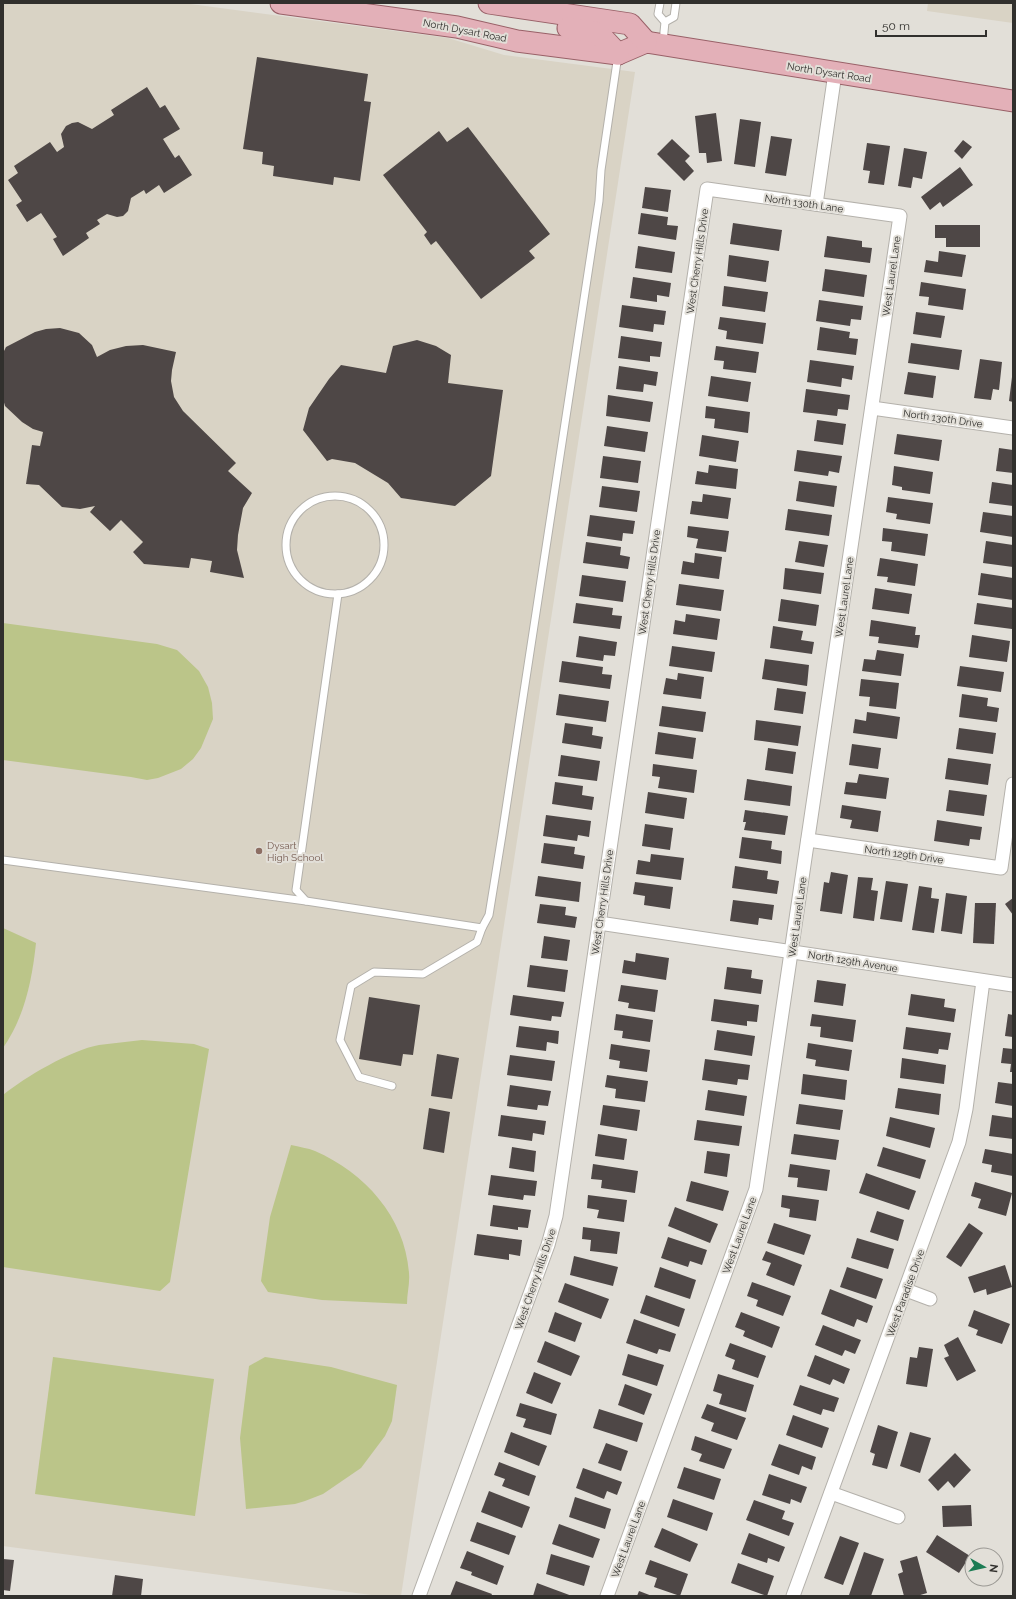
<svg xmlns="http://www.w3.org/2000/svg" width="1016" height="1599" font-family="Raleway,sans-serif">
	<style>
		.built { fill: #d9d3c5 }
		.green { fill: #bbc589 }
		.building { fill: #4e4746 }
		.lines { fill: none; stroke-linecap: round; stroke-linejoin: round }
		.lane-casing { stroke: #b4b1ab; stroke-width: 9 }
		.street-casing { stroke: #b4b1ab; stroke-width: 15 }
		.primary-casing { stroke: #996168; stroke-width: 23 }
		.lane { stroke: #fff; stroke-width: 7 }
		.street { stroke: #fff; stroke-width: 13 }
		.primary { stroke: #e3b0b8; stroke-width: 21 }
		.education-dot { fill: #8d6e63; stroke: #e2dfd8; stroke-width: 1.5 }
		.labels { text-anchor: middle; stroke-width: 4; stroke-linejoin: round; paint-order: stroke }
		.street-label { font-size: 10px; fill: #31302d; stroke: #e2dfd8 }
		.education-label { font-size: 10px; fill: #785e54; stroke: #e2dfd8; text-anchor: start }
	</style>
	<rect width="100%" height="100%" fill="#e2dfd8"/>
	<g class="built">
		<polygon points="3,3 183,3 448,38 504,55 635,72 401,1596 379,1596 3,1546"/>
		<polygon points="928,3 1013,3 1013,23 927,11"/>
	</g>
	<g class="green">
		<polygon points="3,623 157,644 177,650 199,671 208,687 212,703 213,719 201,748 193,759 181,769 158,778 147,780 131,777 3,760"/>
		<path d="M3,928L36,943C32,980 25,1016 3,1048Z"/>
		<path d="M142,1040L194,1044L209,1049L170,1282L160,1291L3,1267V1095C25,1077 71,1050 99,1045C113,1043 128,1042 142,1040Z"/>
		<path d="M291,1145C299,1147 308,1148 315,1151C365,1173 405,1217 409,1273C410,1284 407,1293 407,1304L322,1300L268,1292L261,1281L270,1217Z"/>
		<polygon points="53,1357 214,1379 195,1516 35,1494"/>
		<polygon points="265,1357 331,1367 397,1385 392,1421 385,1436 361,1468 323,1494 305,1501 295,1504 246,1509 240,1438 249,1366"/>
	</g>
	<g class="building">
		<polygon points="257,57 368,74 364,101 371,102 360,181 334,177 333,185 273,176 274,166 262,164 263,152 243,149"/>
		<polygon points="147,87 160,108 165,105 180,129 163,139 175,158 179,155 192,175 164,193 159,185 146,194 144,190 131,198 128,211 123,216 117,217 107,214 97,220 100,224 86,233 89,238 63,256 53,239 57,237 41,213 27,222 16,205 22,201 8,180 18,173 14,166 50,142 57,152 64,147 61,134 66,126 72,123 78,122 92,129 114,115 111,110"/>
		<polygon points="716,113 722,161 707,163 706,153 699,153 695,116"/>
		<polygon points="740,119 761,122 755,167 734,164"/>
		<polygon points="468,127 550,234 529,251 535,258 481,299 436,241 431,245 424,235 427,232 383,175 439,131 447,142"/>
		<polygon points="771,136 792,139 786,176 765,173"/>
		<polygon points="672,139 690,156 685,161 694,171 684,181 657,154"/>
		<polygon points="963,140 972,147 962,159 954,151"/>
		<polygon points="867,143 890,146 884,185 868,183 870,171 863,170"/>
		<polygon points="904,148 927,152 922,179 913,177 911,188 898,186"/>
		<polygon points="960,167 973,185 943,207 940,202 930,210 921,197"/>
		<polygon points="645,187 671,190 668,212 642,208"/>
		<polygon points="641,213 668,217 667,225 678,226 676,240 638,234"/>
		<polygon points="733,223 782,230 779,251 730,244"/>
		<polygon points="935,225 980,225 980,247 946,247 946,238 935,238"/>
		<polygon points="827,236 862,241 862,247 872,248 870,263 824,257"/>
		<polygon points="638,246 675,252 672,273 635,268"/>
		<polygon points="939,251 966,255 962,277 924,272 926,260 938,262"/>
		<polygon points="729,255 769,261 766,282 727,276"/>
		<polygon points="825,269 867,275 864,297 822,291"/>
		<polygon points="633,277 671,283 669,297 657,295 657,302 630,298"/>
		<polygon points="921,282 966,289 963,310 928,305 929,297 919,296"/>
		<polygon points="724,286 768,292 765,312 722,306"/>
		<polygon points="819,300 863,306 861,320 851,319 850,326 816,321"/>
		<polygon points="622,305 666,311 664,325 654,324 653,332 619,327"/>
		<polygon points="916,312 945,316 941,338 913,334"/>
		<polygon points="720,317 766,323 763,344 726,339 727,331 718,329"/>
		<polygon points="820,327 850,332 849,338 858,339 856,355 817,350"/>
		<polygon points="60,328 79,333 92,345 97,357 110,350 126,346 143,345 176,352 172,370 171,381 174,397 183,411 236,463 228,471 252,493 243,508 238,535 237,550 244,578 210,572 212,561 191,558 189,568 144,564 133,552 143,542 121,520 110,531 90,512 95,506 80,509 62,507 39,485 26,484 32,445 40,446 43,432 33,429 22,422 5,406 3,399 3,353 6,347 35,332 46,329"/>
		<polygon points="621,336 662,342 660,357 650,356 650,362 618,358"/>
		<polygon points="417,340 436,346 451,355 448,383 503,390 491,476 455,506 401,498 388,483 355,463 332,459 327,461 303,430 309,408 329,379 341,365 386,373 393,346"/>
		<polygon points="911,343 962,350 959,370 908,363"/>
		<polygon points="716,346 759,352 756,373 723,369 724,361 714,360"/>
		<polygon points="980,359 1002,362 999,390 993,389 991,400 974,398"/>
		<polygon points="810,360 854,366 852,380 842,378 841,387 807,382"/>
		<polygon points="619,366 658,372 656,386 644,384 643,392 616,389"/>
		<polygon points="908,372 936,376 933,398 904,394"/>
		<polygon points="711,376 751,382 748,402 708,396"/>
		<polygon points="1012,377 1013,377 1013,402 1009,401"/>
		<polygon points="806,389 850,395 848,410 838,409 837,416 803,412"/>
		<polygon points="608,395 653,402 650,422 606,416"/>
		<polygon points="706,406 750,412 748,433 714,428 715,419 705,418"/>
		<polygon points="817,420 846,424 843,445 814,441"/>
		<polygon points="607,426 648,432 645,452 604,446"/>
		<polygon points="897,434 942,440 939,461 894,454"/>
		<polygon points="702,435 739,441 736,462 699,456"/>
		<polygon points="999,448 1013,450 1013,473 996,471"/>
		<polygon points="797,450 842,456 839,473 829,471 828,476 794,471"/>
		<polygon points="603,456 641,461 638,483 600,478"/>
		<polygon points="709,465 738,469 736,489 695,484 697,471 708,473"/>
		<polygon points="894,466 933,472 930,494 902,490 902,487 892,485"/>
		<polygon points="799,481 837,486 834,507 796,501"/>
		<polygon points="992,482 1013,485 1013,506 989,503"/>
		<polygon points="602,486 640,491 637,512 599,507"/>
		<polygon points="703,494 731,498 728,519 690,514 692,501 702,502"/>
		<polygon points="888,497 933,503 930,524 896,519 897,514 886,512"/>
		<polygon points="788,509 832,515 829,536 785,530"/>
		<polygon points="983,512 1013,516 1013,537 980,532"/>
		<polygon points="590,515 635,521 633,534 623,533 622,541 587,536"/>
		<polygon points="688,526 729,531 726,552 696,548 698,539 687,537"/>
		<polygon points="883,528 928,534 925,556 891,551 892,542 882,541"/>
		<polygon points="799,541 828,545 824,567 795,562"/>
		<polygon points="986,541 1013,545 1012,553 1013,553 1013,567 983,563"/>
		<polygon points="586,542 621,547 620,555 630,557 628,569 583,563"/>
		<polygon points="695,553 722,557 719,579 681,574 683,561 694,563"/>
		<polygon points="880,558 918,564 915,586 887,582 888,577 877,576"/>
		<polygon points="785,568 824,573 821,594 783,589"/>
		<polygon points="981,573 1013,578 1013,600 978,595"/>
		<polygon points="582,575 626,581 623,602 579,596"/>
		<polygon points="679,584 724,590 721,611 676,605"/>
		<polygon points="875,588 912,594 909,614 872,609"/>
		<polygon points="781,599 819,605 816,626 778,621"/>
		<polygon points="576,603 613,608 612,615 622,616 620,629 573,623"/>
		<polygon points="977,603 1013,608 1012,629 974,624"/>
		<polygon points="686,614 720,619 717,640 673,634 675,620 685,622"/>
		<polygon points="871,620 916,627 915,635 920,635 918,648 878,643 879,637 869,636"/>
		<polygon points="773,626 803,631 801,640 814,642 812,654 770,648"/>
		<polygon points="972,635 1010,641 1007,662 969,657"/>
		<polygon points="579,636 617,642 615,656 604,655 603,661 576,657"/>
		<polygon points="672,646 715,652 712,672 669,666"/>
		<polygon points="877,650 904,654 901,676 862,671 864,659 875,660"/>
		<polygon points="765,659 809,665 807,686 762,679"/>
		<polygon points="562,661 603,667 602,674 612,675 610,689 559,682"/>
		<polygon points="960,666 1004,672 1001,692 957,686"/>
		<polygon points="678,673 704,677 701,699 663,694 666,678 677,680"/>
		<polygon points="861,679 899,683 896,709 869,706 870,697 859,696"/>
		<polygon points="777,688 806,692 803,714 774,710"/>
		<polygon points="559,694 609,701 606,722 556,715"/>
		<polygon points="962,694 988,698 987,706 999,708 997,722 959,717"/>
		<polygon points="662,706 706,712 703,732 659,726"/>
		<polygon points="867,712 900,717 897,739 853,733 855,719 866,721"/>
		<polygon points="756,720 801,726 798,746 754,740"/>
		<polygon points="565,723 593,727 592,735 603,737 601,749 562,743"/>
		<polygon points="959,728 996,733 993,754 956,749"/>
		<polygon points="658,732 696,738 693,759 655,754"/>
		<polygon points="852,744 881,748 878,769 849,765"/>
		<polygon points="768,748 796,752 793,774 765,770"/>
		<polygon points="561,755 600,761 597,781 558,776"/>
		<polygon points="948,758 991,764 988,785 945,779"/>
		<polygon points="653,764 697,770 694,793 658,788 660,777 652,776"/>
		<polygon points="859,774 889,778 886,799 844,794 846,782 857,783"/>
		<polygon points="747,779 792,786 790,806 744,800"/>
		<polygon points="555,782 583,786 582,795 594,797 592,810 552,804"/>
		<polygon points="949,790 987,795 984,816 946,811"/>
		<polygon points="648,792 687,798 684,819 645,813"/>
		<polygon points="842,805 881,811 878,832 850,828 852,820 840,818"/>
		<polygon points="745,810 788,816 785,835 744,830 746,822 743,822"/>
		<polygon points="546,815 591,821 589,837 578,835 577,841 543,836"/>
		<polygon points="937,820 982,827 980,840 970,839 969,846 934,841"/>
		<polygon points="645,824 673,828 670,850 642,846"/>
		<polygon points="742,837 772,841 771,849 782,851 781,864 739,858"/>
		<polygon points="544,843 575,847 574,854 585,856 583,869 541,863"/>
		<polygon points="651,854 684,858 681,880 636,874 638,860 650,862"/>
		<polygon points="735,866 768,871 767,879 779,881 777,894 732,888"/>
		<polygon points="831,872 848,875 842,914 820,911 824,882 829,883"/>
		<polygon points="538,876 581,882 579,902 535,896"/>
		<polygon points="858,877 873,878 871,890 878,891 874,921 853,918"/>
		<polygon points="886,881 908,884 902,922 880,919"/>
		<polygon points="635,882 673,887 670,909 644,905 645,896 633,894"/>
		<polygon points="919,886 932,888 931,898 939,899 934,933 912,930"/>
		<polygon points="946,893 967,896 962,934 941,931"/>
		<polygon points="1013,898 1013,915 1005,904"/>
		<polygon points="733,900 774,905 772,920 759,918 758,925 730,921"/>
		<polygon points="975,903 996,903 994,944 973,943"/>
		<polygon points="540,904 566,907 565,915 577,917 575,928 537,923"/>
		<polygon points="544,936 570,940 567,961 541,958"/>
		<polygon points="636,953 669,958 666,980 622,973 624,960 635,962"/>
		<polygon points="530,965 568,970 565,992 527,987"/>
		<polygon points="727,967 752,970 751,978 763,980 761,994 724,989"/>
		<polygon points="817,980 846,984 843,1006 814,1002"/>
		<polygon points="621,985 658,990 655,1012 628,1008 629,1003 618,1001"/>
		<polygon points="911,994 945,999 944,1007 956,1009 954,1022 908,1015"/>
		<polygon points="513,995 564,1002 561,1017 552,1016 551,1021 510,1015"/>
		<polygon points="369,997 420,1005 413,1055 403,1054 401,1066 359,1059"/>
		<polygon points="714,999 759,1005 757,1022 747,1021 747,1026 711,1021"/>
		<polygon points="616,1014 653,1020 650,1042 622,1038 623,1031 614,1030"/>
		<polygon points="812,1014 856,1020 853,1042 820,1037 821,1027 810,1026"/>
		<polygon points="1008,1014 1013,1015 1013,1037 1005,1036"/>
		<polygon points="519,1026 559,1031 558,1044 547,1042 546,1051 516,1047"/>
		<polygon points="906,1027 951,1033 948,1050 939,1049 938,1054 903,1049"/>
		<polygon points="717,1030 755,1036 752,1056 714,1050"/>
		<polygon points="808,1043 852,1050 849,1071 815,1066 816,1060 806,1058"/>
		<polygon points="611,1044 650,1050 647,1072 619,1068 620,1061 609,1059"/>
		<polygon points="1003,1048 1013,1049 1013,1072 1010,1072 1011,1064 1001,1063"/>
		<polygon points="437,1054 459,1058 452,1099 431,1096"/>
		<polygon points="510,1055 555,1061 552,1081 507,1075"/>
		<polygon points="902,1058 946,1065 944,1084 900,1078"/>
		<polygon points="705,1059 750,1065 748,1080 738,1079 737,1085 702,1080"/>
		<polygon points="803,1074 847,1080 845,1100 801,1094"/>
		<polygon points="607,1075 648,1081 645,1102 615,1098 616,1089 605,1087"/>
		<polygon points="998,1082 1013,1084 1013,1106 995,1103"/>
		<polygon points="510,1085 551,1091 548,1106 538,1105 537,1110 507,1106"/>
		<polygon points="898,1088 941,1094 939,1115 895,1108"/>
		<polygon points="708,1090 747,1096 744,1116 705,1110"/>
		<polygon points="799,1104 843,1110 840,1130 796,1124"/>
		<polygon points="603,1105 640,1110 637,1131 600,1125"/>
		<polygon points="429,1108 450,1112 444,1153 423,1149"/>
		<polygon points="501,1115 546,1121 544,1135 533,1133 532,1141 498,1136"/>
		<polygon points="992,1115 1013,1118 1013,1139 989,1136"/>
		<polygon points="890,1117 935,1128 930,1148 886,1136"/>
		<polygon points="697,1120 742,1126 739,1146 694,1140"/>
		<polygon points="598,1134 627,1139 624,1160 595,1156"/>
		<polygon points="794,1134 839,1140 836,1160 791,1154"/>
		<polygon points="512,1147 536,1151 534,1172 509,1168"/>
		<polygon points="883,1147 926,1160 920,1179 877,1166"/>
		<polygon points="985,1149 1013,1154 1013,1176 991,1172 992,1165 982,1163"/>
		<polygon points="707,1151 730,1154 727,1177 704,1173"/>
		<polygon points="593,1164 638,1171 635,1193 601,1188 602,1180 591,1179"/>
		<polygon points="790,1164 830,1170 827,1191 797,1187 798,1178 788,1177"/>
		<polygon points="866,1173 916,1191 909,1210 859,1193"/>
		<polygon points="491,1175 537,1181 535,1196 524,1195 523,1200 488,1195"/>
		<polygon points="691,1181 729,1191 723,1211 686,1201"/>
		<polygon points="975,1182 1012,1193 1006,1216 978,1208 981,1199 971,1196"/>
		<polygon points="588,1195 627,1200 624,1222 597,1218 599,1210 587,1208"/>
		<polygon points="782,1195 819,1200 816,1221 789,1217 790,1209 781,1207"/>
		<polygon points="493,1205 531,1210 528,1228 518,1227 518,1230 490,1226"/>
		<polygon points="675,1207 718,1224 710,1243 668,1226"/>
		<polygon points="877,1211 904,1220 898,1241 870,1232"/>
		<polygon points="774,1223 811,1235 804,1255 767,1243"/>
		<polygon points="969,1223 983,1233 961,1267 946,1257"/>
		<polygon points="583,1227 620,1232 617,1254 590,1251 591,1240 582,1239"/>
		<polygon points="477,1234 522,1240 520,1256 509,1254 509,1260 474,1255"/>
		<polygon points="668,1237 707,1250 702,1265 690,1261 688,1267 661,1258"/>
		<polygon points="857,1238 894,1249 888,1269 851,1258"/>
		<polygon points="766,1251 802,1265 794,1286 766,1275 771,1263 762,1260"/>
		<polygon points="574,1256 618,1267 613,1286 570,1275"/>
		<polygon points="1005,1265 1012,1287 987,1295 986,1289 974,1293 968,1277"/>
		<polygon points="660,1267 696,1280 690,1299 654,1287"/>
		<polygon points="847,1267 883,1279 876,1299 840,1287"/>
		<polygon points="752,1282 791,1296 783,1316 756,1306 758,1300 747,1296"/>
		<polygon points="565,1283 609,1299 601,1319 558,1302"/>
		<polygon points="830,1289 873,1306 867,1323 857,1319 854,1327 821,1314"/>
		<polygon points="646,1295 685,1309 679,1327 640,1313"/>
		<polygon points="974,1310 1010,1324 1002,1344 976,1335 978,1330 968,1326"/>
		<polygon points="555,1312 582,1323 575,1342 548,1332"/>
		<polygon points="741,1312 780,1327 772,1348 743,1336 745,1331 735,1327"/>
		<polygon points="634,1319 676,1334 670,1352 659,1349 657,1354 626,1343"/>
		<polygon points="823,1325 861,1340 855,1354 845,1350 842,1356 815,1345"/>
		<polygon points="958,1337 976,1371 957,1381 944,1358 949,1356 944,1345"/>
		<polygon points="545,1341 580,1356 571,1376 537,1362"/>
		<polygon points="730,1343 766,1356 758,1378 732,1369 735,1360 725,1356"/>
		<polygon points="919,1347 933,1349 927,1387 906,1384 910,1357 917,1358"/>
		<polygon points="628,1354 664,1365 657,1386 622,1375"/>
		<polygon points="815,1355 850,1369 844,1384 833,1379 830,1385 807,1376"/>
		<polygon points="534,1372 561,1383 552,1404 526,1393"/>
		<polygon points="718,1374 754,1385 746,1412 719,1404 722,1394 713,1391"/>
		<polygon points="625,1384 652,1394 644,1415 618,1405"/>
		<polygon points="800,1385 839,1398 834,1412 823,1409 821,1415 793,1405"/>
		<polygon points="520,1403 557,1414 551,1435 523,1427 526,1419 516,1416"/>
		<polygon points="707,1404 746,1418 737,1440 711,1431 714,1423 701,1418"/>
		<polygon points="599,1409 643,1423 637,1442 593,1428"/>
		<polygon points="793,1415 829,1428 822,1448 786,1435"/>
		<polygon points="878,1425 898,1432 887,1469 872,1465 875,1454 870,1452"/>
		<polygon points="511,1432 547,1446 539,1466 504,1452"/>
		<polygon points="910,1432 931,1438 920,1473 900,1466"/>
		<polygon points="695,1436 732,1449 724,1469 699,1461 702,1454 691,1450"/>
		<polygon points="606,1443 628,1451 621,1471 598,1463"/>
		<polygon points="779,1444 816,1457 812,1470 802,1466 799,1475 771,1465"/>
		<polygon points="955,1453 971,1470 954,1488 948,1481 938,1491 928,1480"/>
		<polygon points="499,1462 536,1476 529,1496 502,1486 505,1479 494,1475"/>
		<polygon points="684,1467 721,1479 714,1500 677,1488"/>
		<polygon points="583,1468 622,1482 617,1495 607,1491 604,1499 576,1488"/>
		<polygon points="769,1474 807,1487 801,1503 791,1499 790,1504 762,1495"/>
		<polygon points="489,1491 530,1507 522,1528 481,1512"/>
		<polygon points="575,1497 611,1509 605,1529 569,1517"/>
		<polygon points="673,1499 713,1513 707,1531 667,1517"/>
		<polygon points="754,1500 785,1511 782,1519 794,1523 789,1536 746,1520"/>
		<polygon points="971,1505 972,1526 943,1527 942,1506"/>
		<polygon points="477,1522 516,1536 509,1555 470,1541"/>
		<polygon points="559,1524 600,1539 593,1558 552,1544"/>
		<polygon points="662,1528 698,1544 690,1562 654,1547"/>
		<polygon points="749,1533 785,1547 779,1562 768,1558 767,1563 741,1554"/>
		<polygon points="937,1535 970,1556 959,1573 926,1552"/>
		<polygon points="840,1536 859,1543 843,1585 824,1578"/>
		<polygon points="467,1551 504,1566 497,1585 471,1575 472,1572 460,1568"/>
		<polygon points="864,1552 884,1559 871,1596 852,1596 849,1595"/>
		<polygon points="551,1554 590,1566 584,1586 546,1574"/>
		<polygon points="917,1556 927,1593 917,1596 904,1596 898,1574 903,1572 900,1561"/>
		<polygon points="3,1559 14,1560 10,1591 3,1590"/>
		<polygon points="650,1560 688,1574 680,1596 654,1587 657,1578 645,1574"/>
		<polygon points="738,1563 774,1576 767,1596 731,1583"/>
		<polygon points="115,1575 143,1579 141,1596 112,1596"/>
		<polygon points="456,1581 492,1594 491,1596 450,1596"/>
		<polygon points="537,1583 572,1596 533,1596"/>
		<polygon points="639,1591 652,1596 637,1596"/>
	</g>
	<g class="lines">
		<g class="lane-casing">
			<g id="lane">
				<polyline points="660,3 658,14 665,22 663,42"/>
				<polyline points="665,22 674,17 676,3"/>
				<circle cx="335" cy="545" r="49"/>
				<polyline points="338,594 296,890 306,901 482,928 489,915 502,835 599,201 601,170 618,55"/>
				<polyline points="3,860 306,901"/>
				<polyline points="392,1086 359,1077 340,1040 351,986 374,972 423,974 477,942 482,928"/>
			</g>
		</g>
		<g class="street-casing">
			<g id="street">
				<polyline points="816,204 835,73"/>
				<polyline points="872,408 1013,428"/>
				<polyline points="808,840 1001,868 1013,784"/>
				<polyline points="599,923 1013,985"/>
				<polyline points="906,1290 930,1299"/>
				<polyline points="831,1493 898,1517"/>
				<polyline points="419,1596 548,1245 556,1216 707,189 900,216 756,1189 607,1596"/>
				<polyline points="793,1596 959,1142 966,1109 983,981"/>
			</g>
		</g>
		<g class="primary-casing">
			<g id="primary">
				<polyline points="281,3 457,27 517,41 618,54 646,42 1013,101"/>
				<polyline points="489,3 630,24 646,42"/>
				<polyline points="568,28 594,32 603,38 618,54"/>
			</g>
		</g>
		<use href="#lane" class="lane"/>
		<use href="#street" class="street"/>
		<use href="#primary" class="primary"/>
	</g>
	<circle class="education-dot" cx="259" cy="851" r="4"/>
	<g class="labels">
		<g class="street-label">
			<text transform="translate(465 30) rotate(11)" y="4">North Dysart Road</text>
			<text transform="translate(829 72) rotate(9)" y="4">North Dysart Road</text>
			<text transform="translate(804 203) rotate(8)" y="4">North 130th Lane</text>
			<text transform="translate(697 261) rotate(-82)" y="4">West Cherry Hills Drive</text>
			<text transform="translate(891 276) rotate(-82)" y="4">West Laurel Lane</text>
			<text transform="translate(943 418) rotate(8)" y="4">North 130th Drive</text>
			<text transform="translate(649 582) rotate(-82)" y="4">West Cherry Hills Drive</text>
			<text transform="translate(844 597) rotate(-82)" y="4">West Laurel Lane</text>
			<text transform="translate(904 854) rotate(8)" y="4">North 129th Drive</text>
			<text transform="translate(602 902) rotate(-82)" y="4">West Cherry Hills Drive</text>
			<text transform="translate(797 917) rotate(-82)" y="4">West Laurel Lane</text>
			<text transform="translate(853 961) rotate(9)" y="4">North 129th Avenue</text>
			<text transform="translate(739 1235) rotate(-70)" y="4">West Laurel Lane</text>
			<text transform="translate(535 1279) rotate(-71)" y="4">West Cherry Hills Drive</text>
			<text transform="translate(905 1293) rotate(-70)" y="4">West Paradise Drive</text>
			<text transform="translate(628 1539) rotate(-70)" y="4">West Laurel Lane</text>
		</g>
		<g class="education-label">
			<text x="267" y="849">Dysart<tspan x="267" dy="12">High School</tspan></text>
		</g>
	</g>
	<rect width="1016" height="1599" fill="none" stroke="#31302d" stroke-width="8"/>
	<g transform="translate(984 1567) rotate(98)"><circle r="19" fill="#e2dfd8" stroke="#9b9994"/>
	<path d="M0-3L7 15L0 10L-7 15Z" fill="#1c7c54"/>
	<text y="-6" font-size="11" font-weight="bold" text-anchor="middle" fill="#31302d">N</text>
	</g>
	<path d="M876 30v6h110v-6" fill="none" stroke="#31302d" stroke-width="2"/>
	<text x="882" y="30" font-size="12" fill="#31302d" stroke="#e2dfd8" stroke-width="3" paint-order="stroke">50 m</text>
</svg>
